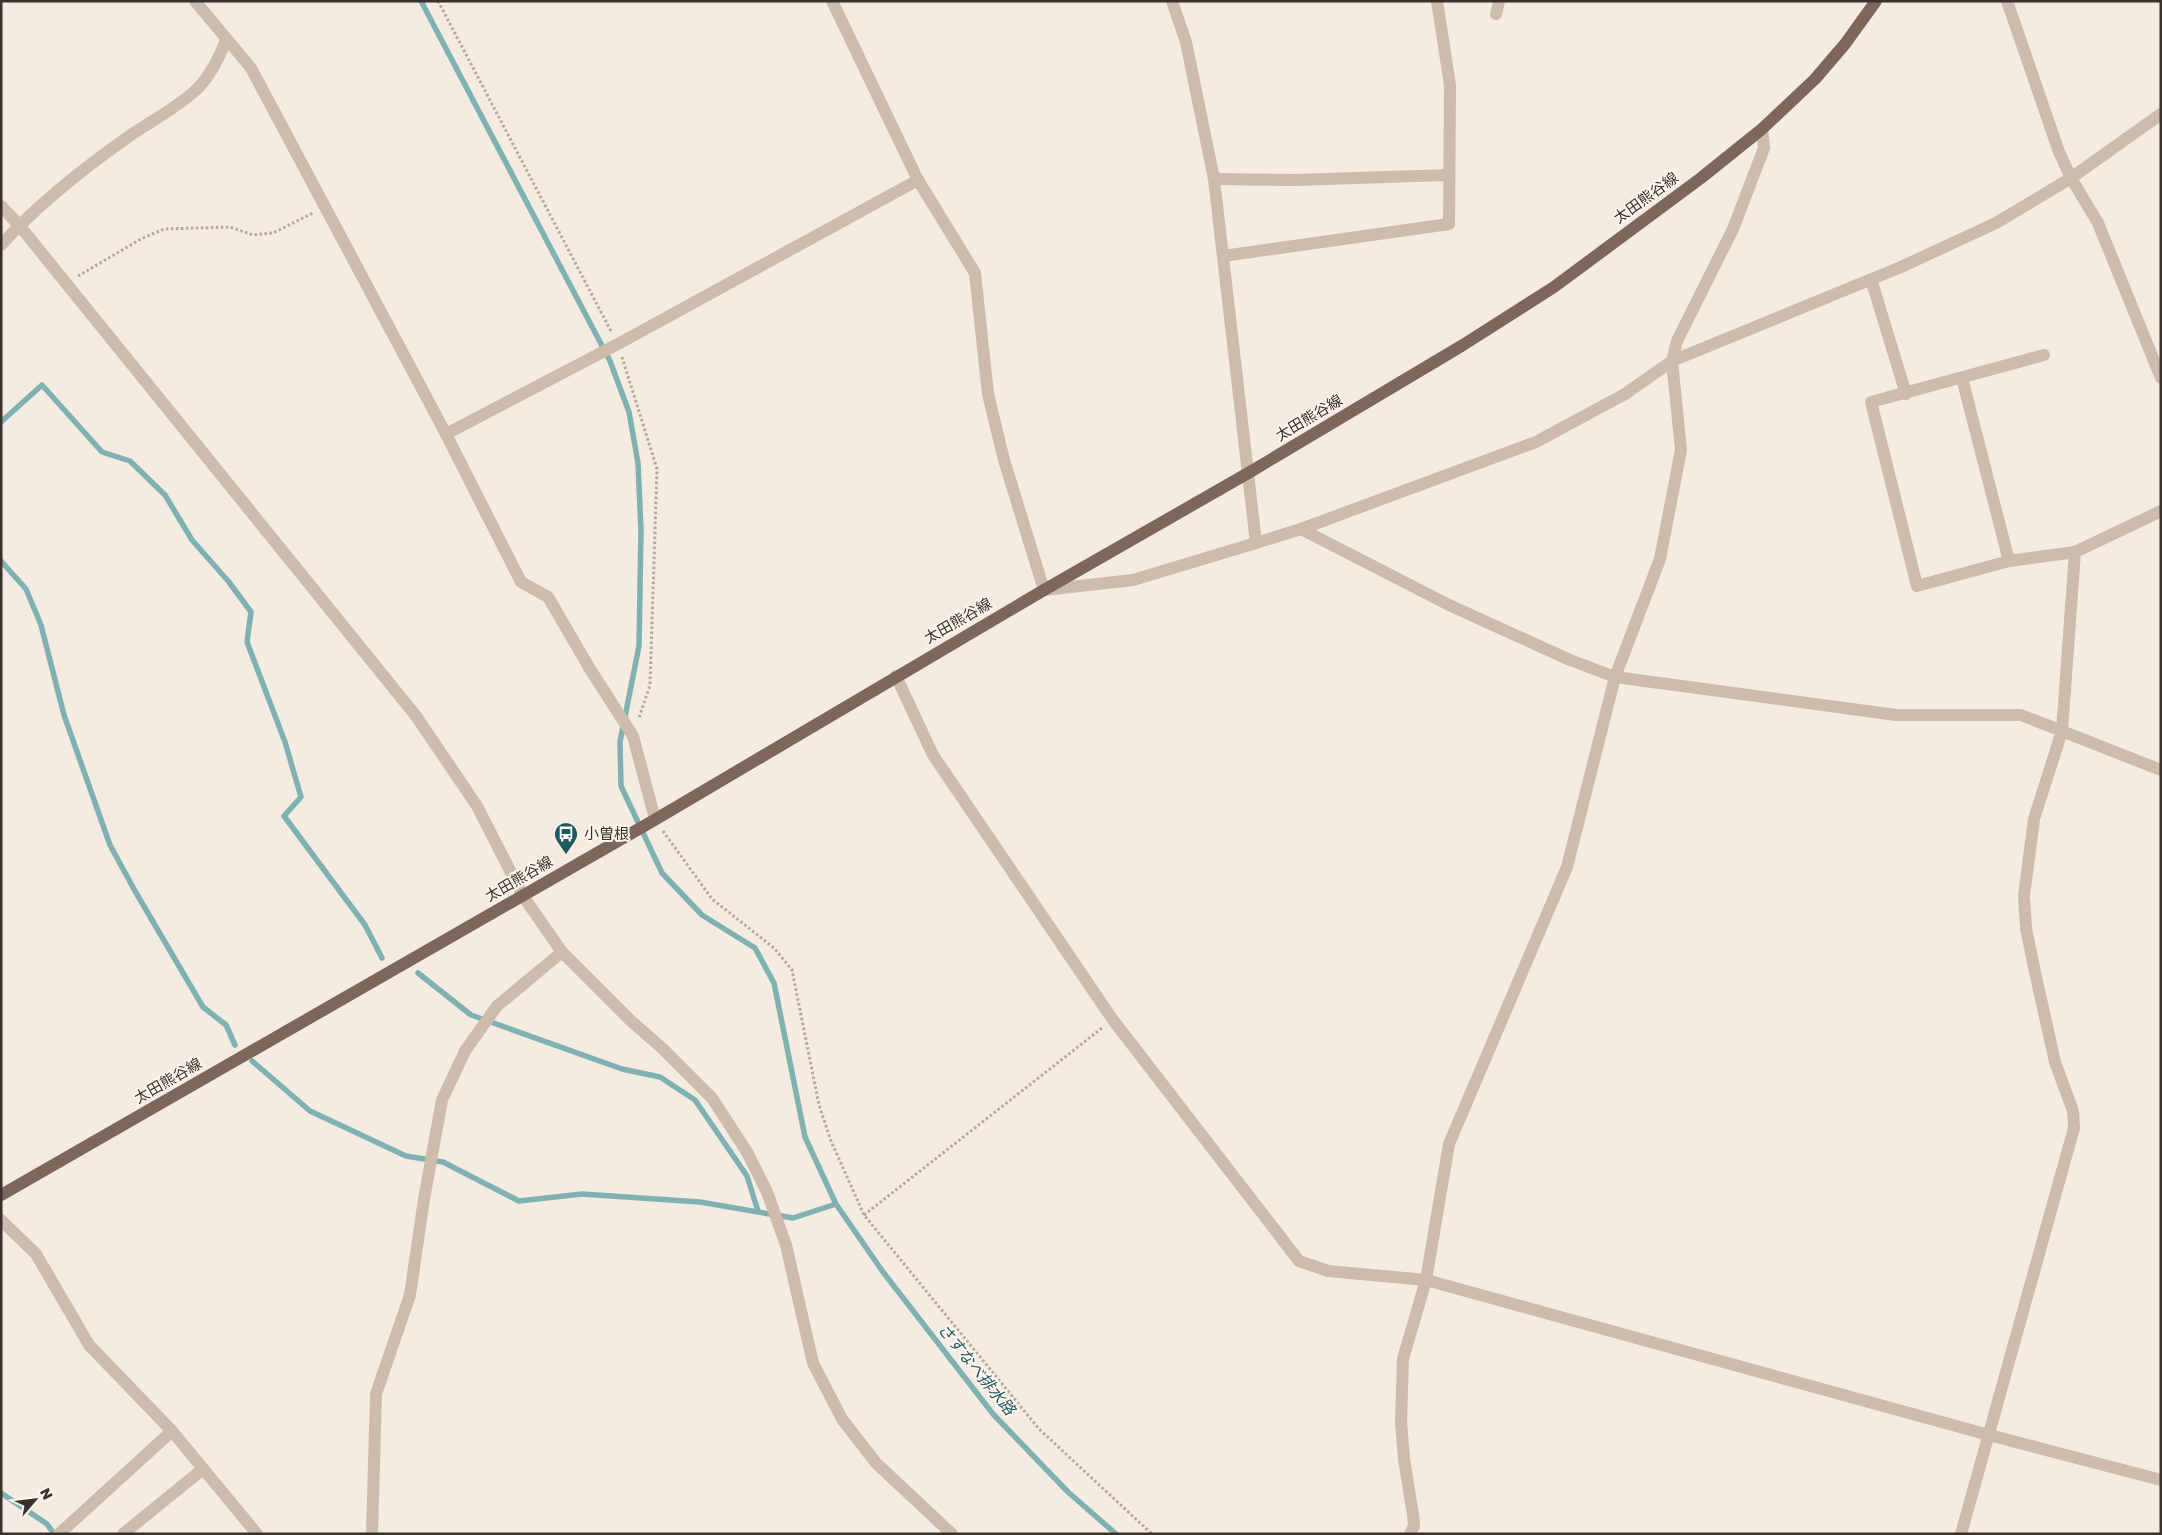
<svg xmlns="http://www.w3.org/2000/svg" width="2162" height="1535" font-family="'Golos Text','Noto Sans JP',sans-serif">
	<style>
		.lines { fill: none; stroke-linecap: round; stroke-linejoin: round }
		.stream { stroke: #7fb0b2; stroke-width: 5.5 }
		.path { stroke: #b9a596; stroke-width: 3; stroke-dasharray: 2.5 2.5; stroke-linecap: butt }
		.minor { stroke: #cdbbac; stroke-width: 12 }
		.major { stroke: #7d675c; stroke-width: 12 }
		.labels { text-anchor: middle; stroke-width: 4; stroke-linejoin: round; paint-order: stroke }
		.street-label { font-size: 15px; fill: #3b302b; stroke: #fbf5ee }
		.poi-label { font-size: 15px; fill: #3b302b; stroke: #fbf5ee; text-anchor: start }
		.water-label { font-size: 16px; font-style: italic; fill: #1f5a5e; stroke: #fbf5ee }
	</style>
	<rect width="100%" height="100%" fill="#f4ebe1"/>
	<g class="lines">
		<g class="stream">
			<polyline points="421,1 610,361 629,412 638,463 641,530 639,646 620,742 621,786 662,873 702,915 755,948 774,983 805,1137 836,1204 883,1272 993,1414 1068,1492 1116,1534"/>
			<polyline points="1,422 42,385 102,452 130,461 165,495 192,540 229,582 251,612 247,642 285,742 301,797 284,816 365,925 382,958"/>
			<polyline points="1,561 26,589 41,625 64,715 110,845 135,891 203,1007 226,1025 235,1045"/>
			<polyline points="418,973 471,1015 622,1069 660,1077 695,1100 747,1176 758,1211"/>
			<polyline points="252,1061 310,1111 406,1156 443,1162 519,1201 582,1194 700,1202 793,1218 836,1204"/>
			<polyline points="1,1493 47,1524 54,1534"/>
		</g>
		<g class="path">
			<polyline points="438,1 612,333"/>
			<polyline points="78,276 141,239 164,229 230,227 253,235 273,233 313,213"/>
			<polyline points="622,357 657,469 650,685 639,718"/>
			<polyline points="663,831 712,899 774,948 792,970 819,1105 831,1141 864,1215 1039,1429 1152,1534"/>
			<polyline points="864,1215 1102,1028"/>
		</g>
		<g class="minor">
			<polyline points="195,1 251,68 446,434 521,582 548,597 590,669 633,736 655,819"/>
			<polyline points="832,1 918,180 975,273 988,394 1004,460 1044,590 1133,580 1256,543 1301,529 1536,442 1625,394 1672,361 1901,267 1996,223 2071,178 2161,114"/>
			<polyline points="1172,1 1186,42 1214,179 1256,543"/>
			<polyline points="2007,1 2059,152 2071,178 2098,223 2161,378"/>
			<polyline points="1496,14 1499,1"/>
			<polyline points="1214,179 1294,180 1449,175"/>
			<polyline points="1,206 19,225 416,716 477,806 523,896 562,952 630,1020 663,1049 712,1098 747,1152 767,1192 786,1245 813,1363 842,1419 876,1463 952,1534"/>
			<path d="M1,245C38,204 84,168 128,137C151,121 177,108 197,89C211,75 219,58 226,40"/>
			<polyline points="1223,256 1449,224 1450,85 1437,1"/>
			<polyline points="1871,279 1906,394"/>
			<polyline points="2044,355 1871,402 1917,586 2009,561 2075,552"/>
			<polyline points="1962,378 2009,561"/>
			<polyline points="446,434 618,344 918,180"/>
			<polyline points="1301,529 1449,605 1570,660 1615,677 1896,715 2021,715 2161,770"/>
			<polyline points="896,676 933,755 1113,1020 1299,1261 1328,1271 1426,1280 1989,1435 2161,1480"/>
			<polyline points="1,1220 36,1254 89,1345 172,1431 257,1534"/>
			<polyline points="59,1534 172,1431"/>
			<polyline points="123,1534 203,1469"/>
			<polyline points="372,1534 376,1394 410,1295 424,1199 442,1100 465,1051 497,1006 562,952"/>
			<polyline points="1410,1534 1414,1526 1413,1515 1404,1459 1401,1422 1403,1359 1426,1280 1449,1144 1567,867 1615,677 1660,559 1681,450 1672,361 1677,341 1733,229 1764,148 1762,129"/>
			<polyline points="1961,1534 2074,1128 2073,1111 2055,1062 2035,972 2026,928 2024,896 2034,819 2062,731 2075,552 2161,511"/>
		</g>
		<polyline class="major" points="1,1195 651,822 1044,590 1250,472 1463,345 1554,287 1701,178 1762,129 1815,79 1845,44 1876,1"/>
	</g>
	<defs>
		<g id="bus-pin" transform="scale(1.25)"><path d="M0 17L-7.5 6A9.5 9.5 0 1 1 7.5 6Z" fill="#1f5a5e" stroke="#fbf5ee"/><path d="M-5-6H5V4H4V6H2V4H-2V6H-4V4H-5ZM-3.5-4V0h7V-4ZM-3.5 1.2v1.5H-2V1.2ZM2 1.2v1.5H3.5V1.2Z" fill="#fff"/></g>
	</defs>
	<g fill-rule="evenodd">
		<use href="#bus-pin" x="566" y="834"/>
	</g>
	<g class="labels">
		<g class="street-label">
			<text transform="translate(1646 198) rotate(-36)" y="5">太田熊谷線</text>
			<text transform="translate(1309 418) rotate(-31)" y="5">太田熊谷線</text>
			<text transform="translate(958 621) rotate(-30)" y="5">太田熊谷線</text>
			<text transform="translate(519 879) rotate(-30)" y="5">太田熊谷線</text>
			<text transform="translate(168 1081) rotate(-30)" y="5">太田熊谷線</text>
		</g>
		<g class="poi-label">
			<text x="584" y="839">小曽根</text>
		</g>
		<g class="water-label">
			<text transform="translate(977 1369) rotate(51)" y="6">さすなべ排水路</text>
		</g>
	</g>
	<rect width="2162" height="1535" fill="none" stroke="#3b302b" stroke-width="5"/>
	<g transform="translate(35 1500) rotate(62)" stroke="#fbf5ee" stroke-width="4" paint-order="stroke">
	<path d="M0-4L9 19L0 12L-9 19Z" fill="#3b302b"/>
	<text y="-8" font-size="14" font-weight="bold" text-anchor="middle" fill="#3b302b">N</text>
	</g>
</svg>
